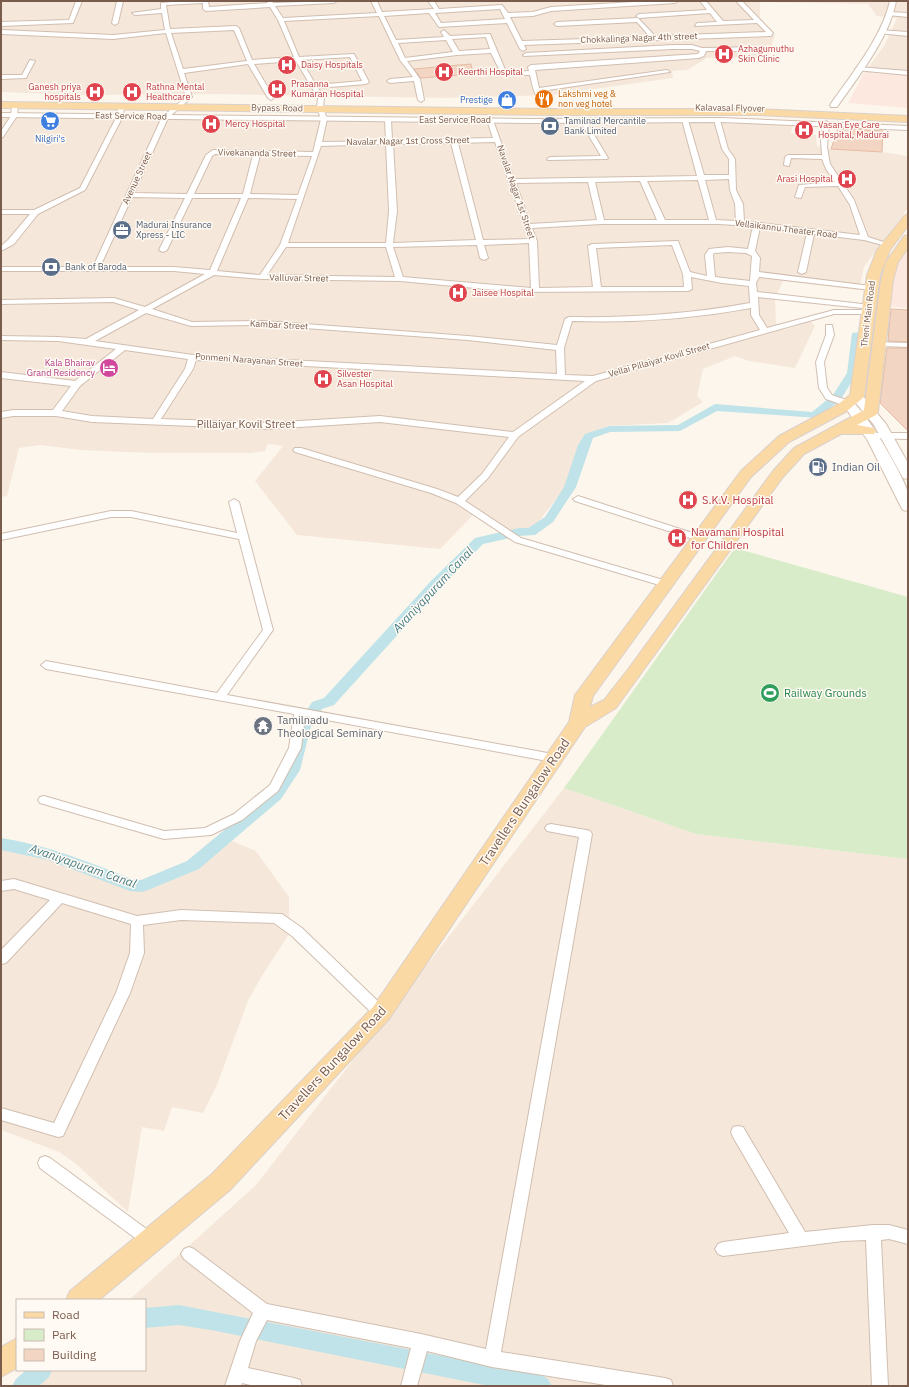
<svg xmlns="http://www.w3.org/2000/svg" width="909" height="1387" font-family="'IBM Plex Sans',sans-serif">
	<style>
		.residential { fill: #f5e8da }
		.commercial { fill: #fde8e0 }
		.green { fill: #d8ecc9 }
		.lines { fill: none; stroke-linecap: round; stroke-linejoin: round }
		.canal { fill: #bfe3e8; fill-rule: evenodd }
		.building { fill: #f3d5c3; stroke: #e6bba3 }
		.minor-casing { stroke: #d1beb0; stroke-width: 2 }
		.tertiary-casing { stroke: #d1beb0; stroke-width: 2 }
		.secondary-casing { stroke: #d6c0b0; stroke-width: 2 }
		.primary-casing { stroke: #dad1cd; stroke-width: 2 }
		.minor { fill: #fff; fill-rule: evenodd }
		.tertiary { fill: #fff; fill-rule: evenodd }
		.secondary { fill: #fff; fill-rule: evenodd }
		.primary { fill: #fbd9a5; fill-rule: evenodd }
		.labels { text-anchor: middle; stroke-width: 3; stroke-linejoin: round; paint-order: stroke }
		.far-street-label { font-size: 9px; fill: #7a5c4d; stroke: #fffaf3 }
		.far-health-label { font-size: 9px; fill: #be3a42; stroke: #fffaf3; text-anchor: start }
		.far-food-label { font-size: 9px; fill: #c56008; stroke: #fffaf3; text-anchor: start }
		.far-shop-label { font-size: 9px; fill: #366cbe; stroke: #fffaf3; text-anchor: end }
		.far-service-label { font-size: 9px; fill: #4e5e75; stroke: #fffaf3; text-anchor: start }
		.far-hotel-label { font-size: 9px; fill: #b23c85; stroke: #fffaf3; text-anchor: end }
		.street-label { font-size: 11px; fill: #7a5c4d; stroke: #fffaf3 }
		.service-label { font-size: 11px; fill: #4e5e75; stroke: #fffaf3; text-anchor: start }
		.health-label { font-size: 11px; fill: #be3a42; stroke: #fffaf3; text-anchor: start }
		.leisure-label { font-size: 11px; fill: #27864d; stroke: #fffaf3; text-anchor: start }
		.worship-label { font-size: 11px; fill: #5b616d; stroke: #fffaf3; text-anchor: start }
		.water-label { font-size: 12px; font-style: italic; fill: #437c86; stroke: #fffaf3 }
		.near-street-label { font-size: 13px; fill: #7a5c4d; stroke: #fffaf3 }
	</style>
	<rect width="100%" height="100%" fill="#fdf6ec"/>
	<g class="residential">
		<polygon points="1,1 908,1 908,75 864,73 884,46 897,18 877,16 868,4 760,2 760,18 775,35 768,57 707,58 687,70 672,71 673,78 551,95 447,98 216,94 80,95 1,92"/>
		<polygon points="1,117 526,124 611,122 793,124 791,133 816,135 817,146 831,149 882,152 908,156 908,208 864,267 859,290 783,281 775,299 776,323 784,330 810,321 815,326 795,368 749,361 735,356 703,369 697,396 703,402 668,423 608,426 585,435 564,489 535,526 502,533 473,515 440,549 297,535 255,481 283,446 268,444 265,451 250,453 150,453 81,450 40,445 19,448 7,496 1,497"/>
		<polygon points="564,788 696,834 908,859 908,1386 32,1386 52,1370 145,1370 145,1300 129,1300 256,1185"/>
		<polygon points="232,841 256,851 289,897 289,934 260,979 248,1001 217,1085 203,1113 172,1107 164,1131 142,1127 128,1212 75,1163 59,1152 1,1130 1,847 19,849 41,854 136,890 162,884 190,872"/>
	</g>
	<g class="commercial">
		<polygon points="864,73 908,75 908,108 848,103"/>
		<polygon points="908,244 908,306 905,308 887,306 894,264"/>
	</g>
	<polygon class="green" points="735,548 908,597 908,859 696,834 564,788"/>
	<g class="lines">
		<g class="canal">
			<path d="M908,309V318L890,335L861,338L857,373L841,399L818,418L717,411L680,431L610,432L593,438L576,487L553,522L535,535L519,536L483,544L441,587L334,705L322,709L311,726L300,770L281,799L199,869L148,890L142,892L130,891L48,860L1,850V838C47,845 89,862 132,879L141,880L187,861L271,791L286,769L297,726L312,702L324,698L431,581L475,538L519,528H528L545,517L564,487L578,445L585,434L609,426L678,425L715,404L812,412L833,395L847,373L852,333L883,330L904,310Z"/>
			<polygon points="179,1305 541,1375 548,1379 552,1386 489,1386 211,1330 179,1325 145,1328 145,1308"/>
			<polygon points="26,1370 52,1370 49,1377 39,1386 12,1386 16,1379"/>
		</g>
	</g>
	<g class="building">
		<polygon points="471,64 473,74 421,78 414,69"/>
		<polygon points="838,128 883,131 882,152 831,149"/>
		<polygon points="891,309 908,310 908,342 888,341"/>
		<polygon points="887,348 908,348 908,431 880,403"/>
	</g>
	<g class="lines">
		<g class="minor-casing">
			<g id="minor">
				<polygon points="76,1 82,1 73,23 1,26 1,22 69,20"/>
				<polygon points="117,1 123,1 118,23 115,25 112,23"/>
				<path d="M182,1H208L209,7L268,3L266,1H272L273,3L337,1L334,3L275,6L283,18L377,13L371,1H377L382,12L434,9L428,1H434L439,9L502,5L508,13L533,12L551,7L650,1H678L675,3L551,11L533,16L510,17L522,41L650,37L637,22L557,26L554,24L557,22L638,18L655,36L766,32L757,23L695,26L697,23L717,22L710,13L639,18L636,16L639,14L707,10L700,1H706L723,21L754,20L736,1H742L773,33L771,36L524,45L526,49L523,51L520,49L507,23L439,27L429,13L384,16L396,40L444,37L441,32L444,30L450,36L490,34L506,72L529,71L528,67L531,65L698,54L700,51L692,49H673L524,56L523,55L526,53L673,45H692L702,48L759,47L762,49L759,51H706L704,56L699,58L535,70L539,88L667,70L670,72L541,91L545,100L542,102C534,98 532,83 530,75H502L491,53L457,55L407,61L420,79L424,100L421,102L418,100L414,81L390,83L387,81L390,79L413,77L400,60L379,16L284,21L299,57L354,54L369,82L366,84L318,88L324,98L323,108L327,119L322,142L386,141L385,120L388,118L391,120L392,140L493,138L487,120L490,118L493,120L514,179L697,176L682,120L685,118L688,120L704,175H729V159L722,149L714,120L717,118L720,120L728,149L735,159L736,190L743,204L744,221L860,235L850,205L838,186L805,187L801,198L795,197L799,185L835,182L826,169L822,159L791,158L789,166L784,165L785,157L788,155H822L821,141L823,123L826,121L829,123L827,147L830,164L854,200L868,237L890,244L886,246L864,240L814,234L806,272L802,274L798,272L807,233L760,227L755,251L760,258L759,272L871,286L875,288L871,290L759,277L756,283L757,292L862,304L866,306L862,308L758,297L759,315L767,328L834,310H870V314H834L596,381L518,437L488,478L465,501L521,538L670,582L671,584L670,586L666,587L515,542L456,503L431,493L295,452L293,450L295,448H301L437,489L458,497L482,474L509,437L380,422L267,429L92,422L56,416H13L1,418V412L13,410H53L71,386L1,378V372L75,381L116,349L58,341L1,340V336L58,337L86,339L139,310L113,302L1,304V300L114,298L145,307L205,274L174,271H1V267H93L162,117L186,97L166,33L113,39L1,34V30L113,35L165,30L162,13L135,15L132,13L161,9V3ZM203,3V9L206,11L270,7L278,20L294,57L252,60L239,28L236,26L170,29L166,5ZM500,9L505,19L441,23L435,13ZM234,30L247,61L183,69L171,33ZM486,37L490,49L459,51L452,39ZM446,40L453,52L405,58L398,43ZM350,57L362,81L316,85L301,60ZM296,61L318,98L317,108L321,119L313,152L213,150L206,155L187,194L134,193L168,118L192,97L184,73L248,64L268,98L271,100L274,98L254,64ZM495,142L529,239L483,240L458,143ZM451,143L476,240L393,243L397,211L393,144ZM386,144L389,211L386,243H288L321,146ZM215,154L253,155L243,194H194L212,156ZM260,155L312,156L298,195L250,194ZM729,179L730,190L735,204L736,221L716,220L705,180ZM698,180L709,220H665L647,181ZM640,181L657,220H604L595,182ZM588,182L597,220L530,224L516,183ZM132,197L185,198L159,250L163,252L167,250L192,198H241L210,270L174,267H100ZM248,198L297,199L280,245L260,275L217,271ZM601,224H718L753,226L748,249L728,247L709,249L705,255L707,276L690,272L678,241L592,244L588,246L593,287L539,288L537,241L532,228ZM529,243L531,288L403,277L393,247L477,245L480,258L484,260L488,258L484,245ZM672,245L683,274L684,287H601L596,248ZM286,247H386L395,277L267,275ZM728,252L746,253L752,256L750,281L715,277L713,255L714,253ZM214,275L262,279L400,281L517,292L688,291L692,289L691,277L722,283L749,286L750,303C690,314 630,318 569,317L565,319L557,345L468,336L264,321L192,322L152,309ZM751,308V315L760,330L593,376L565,375L564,348L572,321C632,323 691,319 751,308ZM146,313L191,326L264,325L468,340L556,350L557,374L193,355L95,341ZM125,350L188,359L185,369L153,419L92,416L62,411L80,386ZM196,360L585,381L513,432L380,416L267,423L161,419L193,369Z"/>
				<polygon points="890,12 908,13 908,17 888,15"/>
				<polygon points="880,30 908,32 908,36 878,33"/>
				<polygon points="30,60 35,61 26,78 1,79 1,75 22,75"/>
				<polygon points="858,67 908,71 908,75 856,70 855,69"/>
				<polygon points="15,103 18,105 17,116 3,137 1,138 1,131 11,116 12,105"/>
				<polygon points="121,104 124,106 123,116 85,190 38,214 14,244 1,251 1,246 8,240 30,214 1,214 1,210 34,210 80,188 117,116 118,106"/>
				<polygon points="583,119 586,121 608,158 607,159 548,160 547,159 550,157 601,156 580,121"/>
				<polygon points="826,325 832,325 834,335 824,362 827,388 832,395 852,402 852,406 846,406 826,399 819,388 816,362 826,335"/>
				<polygon points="876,342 908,343 908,347 879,346 875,344"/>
				<polygon points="578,496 702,536 704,538 702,540 696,540 575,501 573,499"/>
				<polygon points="234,499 239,502 273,630 227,695 553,754 557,755 559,758 557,761 553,762 305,716 301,748 278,791 242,820 211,835 164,839 40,803 38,800 40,797 44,796 164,831 205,828 234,814 270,785 289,748 294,714 46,669 41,665 46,661 217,693 263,630 239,539 131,517 111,517 1,540 1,534 111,511 131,511 237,533 229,502"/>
				<polygon points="551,824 586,830 590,831 592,834 501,1352 665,1378 671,1380 673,1386 612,1386 492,1367 427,1351 417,1386 401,1386 411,1348 267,1320 256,1341 248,1368 294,1378 300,1380 302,1386 255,1386 242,1383 241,1386 225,1386 240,1341 253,1313 184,1259 181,1254 184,1249 189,1247 194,1249 267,1304 421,1334 486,1349 579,837 547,831 545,828 547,825"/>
				<polygon points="14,879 137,916 181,910 282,914 302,928 386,1009 388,1013 386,1017 381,1019 376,1017 292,936 274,923 181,920 143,925 144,953 130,993 63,1136 58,1137 1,1120 1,1108 54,1123 116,993 130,953 131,924 62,903 6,963 1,964 1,950 50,900 14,889 1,891 1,881"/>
				<polygon points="738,1126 743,1127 805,1232 873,1225 889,1225 908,1230 908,1244 889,1239 881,1240 888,1386 872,1386 866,1240 843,1241 723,1256 718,1254 715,1249 718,1244 723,1242 789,1233 733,1137 731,1132 733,1127"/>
				<polygon points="45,1156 50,1158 156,1236 159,1241 156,1246 151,1248 146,1246 40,1168 38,1163 40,1158"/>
			</g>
		</g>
		<g class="tertiary-casing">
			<g id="tertiary">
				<path d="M890,1H896C890,37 858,77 837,107H831L830,105C851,75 882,37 890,1Z"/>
				<polygon points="1,113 531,119 721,118 908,126 908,130 721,122 531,123 1,117"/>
				<polygon points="872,433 908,433 908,439 868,438 866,436"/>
			</g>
		</g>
		<g class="secondary-casing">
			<g id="secondary">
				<polygon points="857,393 861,394 886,424 908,463 908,479 903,478 874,425 851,397"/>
				<path d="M849,400C862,403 905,478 908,493C909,498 908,505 908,511L903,510L901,507L868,441L843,404Z"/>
			</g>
		</g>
		<g class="primary-casing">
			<g id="primary">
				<polygon points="1,102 553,109 759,109 908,116 908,122 759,115 553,115 1,108"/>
				<polygon points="908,214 908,226 890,250 880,275 864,397 847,411 789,442 751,477 593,696 590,707 604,700 629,668 773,471 794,448 864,410 881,280 886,262 904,236 908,235 908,248 898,262 893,280 878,412 876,415 857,425 874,428 876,431 874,434 841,434 804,454 783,477 616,708 585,727 389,1019 230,1190 99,1300 66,1300 70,1291 212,1174 373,1007 569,722 575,695 578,691 741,471 779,436 837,405 850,395 867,275 877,250 904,216"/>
				<polygon points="17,1338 17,1368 1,1377 1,1347"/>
			</g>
		</g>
		<use href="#minor" class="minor"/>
		<use href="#tertiary" class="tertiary"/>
		<use href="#secondary" class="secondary"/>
		<use href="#primary" class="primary"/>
	</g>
	<defs>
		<g id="hospital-disc" transform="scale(1)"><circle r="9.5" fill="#e0444e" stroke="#fffaf3"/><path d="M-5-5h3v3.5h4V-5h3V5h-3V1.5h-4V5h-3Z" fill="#fff"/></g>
		<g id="restaurant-disc" transform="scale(1)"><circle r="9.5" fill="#e8710a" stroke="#fffaf3"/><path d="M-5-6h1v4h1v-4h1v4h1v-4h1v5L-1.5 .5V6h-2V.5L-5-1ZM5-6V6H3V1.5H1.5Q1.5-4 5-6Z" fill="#fff"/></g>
		<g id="shop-disc" transform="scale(1)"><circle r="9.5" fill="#3f7fe0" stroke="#fffaf3"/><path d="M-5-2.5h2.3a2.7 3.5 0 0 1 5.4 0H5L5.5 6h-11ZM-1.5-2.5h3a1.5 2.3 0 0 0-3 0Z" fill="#fff"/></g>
		<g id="supermarket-disc" transform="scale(1)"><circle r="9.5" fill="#3f7fe0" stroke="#fffaf3"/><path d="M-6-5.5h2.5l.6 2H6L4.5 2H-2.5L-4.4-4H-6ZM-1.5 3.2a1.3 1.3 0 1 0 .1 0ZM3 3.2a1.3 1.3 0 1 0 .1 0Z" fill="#fff"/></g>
		<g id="bank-disc" transform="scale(1)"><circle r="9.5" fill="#5c6f8a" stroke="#fffaf3"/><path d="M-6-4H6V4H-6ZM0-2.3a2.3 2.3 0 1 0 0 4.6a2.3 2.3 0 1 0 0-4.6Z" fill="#fff"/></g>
		<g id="office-disc" transform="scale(1)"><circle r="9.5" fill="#5c6f8a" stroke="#fffaf3"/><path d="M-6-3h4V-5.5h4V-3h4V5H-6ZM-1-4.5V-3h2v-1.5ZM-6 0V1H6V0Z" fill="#fff"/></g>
		<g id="hotel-disc" transform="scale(1)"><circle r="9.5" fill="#d1479c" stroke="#fffaf3"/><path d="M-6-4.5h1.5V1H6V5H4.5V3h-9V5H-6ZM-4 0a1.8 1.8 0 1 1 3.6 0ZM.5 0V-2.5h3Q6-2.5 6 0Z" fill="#fff"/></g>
		<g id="fuel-disc" transform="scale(1)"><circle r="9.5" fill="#5c6f8a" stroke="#fffaf3"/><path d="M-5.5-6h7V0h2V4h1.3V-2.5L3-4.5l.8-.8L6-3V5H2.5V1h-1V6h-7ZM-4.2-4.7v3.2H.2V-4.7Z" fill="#fff"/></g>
		<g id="stadium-disc" transform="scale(1)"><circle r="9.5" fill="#2e9e5b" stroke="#fffaf3"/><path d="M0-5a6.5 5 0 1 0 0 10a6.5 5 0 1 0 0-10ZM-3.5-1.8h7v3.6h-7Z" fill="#fff"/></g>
		<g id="temple-disc" transform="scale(1)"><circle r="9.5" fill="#6b7280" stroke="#fffaf3"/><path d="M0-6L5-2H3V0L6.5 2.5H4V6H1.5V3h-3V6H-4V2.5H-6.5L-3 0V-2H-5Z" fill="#fff"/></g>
	</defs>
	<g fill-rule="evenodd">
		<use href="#hospital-disc" x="724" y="54"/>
		<use href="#hospital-disc" x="287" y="65"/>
		<use href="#hospital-disc" x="444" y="72"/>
		<use href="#hospital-disc" x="277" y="89"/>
		<use href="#hospital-disc" x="95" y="92"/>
		<use href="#hospital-disc" x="132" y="92"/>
		<use href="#restaurant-disc" x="544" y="99"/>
		<use href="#shop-disc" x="507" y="100"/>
		<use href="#supermarket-disc" x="50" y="121"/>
		<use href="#hospital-disc" x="211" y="124"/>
		<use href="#bank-disc" x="550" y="126"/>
		<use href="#hospital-disc" x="804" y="130"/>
		<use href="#hospital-disc" x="847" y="179"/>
		<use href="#office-disc" x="122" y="230"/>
		<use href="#bank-disc" x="51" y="267"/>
		<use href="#hospital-disc" x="458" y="293"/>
		<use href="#hotel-disc" x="109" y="368"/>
		<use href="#hospital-disc" x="323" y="379"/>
		<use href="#fuel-disc" x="818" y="467"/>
		<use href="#hospital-disc" x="688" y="500"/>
		<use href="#hospital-disc" x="677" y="538"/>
		<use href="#stadium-disc" x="770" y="693"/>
		<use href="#temple-disc" x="263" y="726"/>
	</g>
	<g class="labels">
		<g class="far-street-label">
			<text transform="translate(639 38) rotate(-2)" y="3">Chokkalinga Nagar 4th street</text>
			<text transform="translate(277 108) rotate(1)" y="3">Bypass Road</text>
			<text transform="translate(730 108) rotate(1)" y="3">Kalavasal Flyover</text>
			<text transform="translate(131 116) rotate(1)" y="3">East Service Road</text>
			<text x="455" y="123">East Service Road</text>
			<text transform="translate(408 141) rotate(-1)" y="3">Navalar Nagar 1st Cross Street</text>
			<text transform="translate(257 153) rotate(1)" y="3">Vivekananda Street</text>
			<text transform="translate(137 178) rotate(-65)" y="3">Avenue Street</text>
			<text transform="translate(516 192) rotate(71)" y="3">Navalar Nagar 1st Street</text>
			<text transform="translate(786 229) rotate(7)" y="3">Vellaikannu Theater Road</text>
			<text transform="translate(299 278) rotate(1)" y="3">Valluvar Street</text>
			<text transform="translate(868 314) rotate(-83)" y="3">Theni Main Road</text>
			<text transform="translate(279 325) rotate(3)" y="3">Kambar Street</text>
			<text transform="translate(249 360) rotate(4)" y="3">Ponmeni Narayanan Street</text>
			<text transform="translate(659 360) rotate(-16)" y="3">Vellai Pillaiyar Kovil Street</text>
		</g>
		<g class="far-health-label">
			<text x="738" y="52">Azhagumuthu<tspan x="738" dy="10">Skin Clinic</tspan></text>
			<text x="301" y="68">Daisy Hospitals</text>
			<text x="458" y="75">Keerthi Hospital</text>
			<text x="291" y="87">Prasanna<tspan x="291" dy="10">Kumaran Hospital</tspan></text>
			<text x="81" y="90" text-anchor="end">Ganesh priya<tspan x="81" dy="10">hospitals</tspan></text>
			<text x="146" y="90">Rathna Mental<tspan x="146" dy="10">Healthcare</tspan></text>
			<text x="225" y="127">Mercy Hospital</text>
			<text x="818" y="128">Vasan Eye Care<tspan x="818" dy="10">Hospital, Madurai</tspan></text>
			<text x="833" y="182" text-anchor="end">Arasi Hospital</text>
			<text x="472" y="296">Jaisee Hospital</text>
			<text x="337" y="377">Silvester<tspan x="337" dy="10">Asan Hospital</tspan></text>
		</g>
		<g class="far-food-label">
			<text x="558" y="97">Lakshmi veg &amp;<tspan x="558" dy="10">non veg hotel</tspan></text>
		</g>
		<g class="far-shop-label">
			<text x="493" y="103">Prestige</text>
			<text x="50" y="142" text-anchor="middle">Nilgiri's</text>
		</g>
		<g class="far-service-label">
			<text x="564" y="124">Tamilnad Mercantile<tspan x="564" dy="10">Bank Limited</tspan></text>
			<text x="136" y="228">Madurai Insurance<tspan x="136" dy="10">Xpress - LIC</tspan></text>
			<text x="65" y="270">Bank of Baroda</text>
		</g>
		<g class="far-hotel-label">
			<text x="95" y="366">Kala Bhairav<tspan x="95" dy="10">Grand Residency</tspan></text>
		</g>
		<g class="street-label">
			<text x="246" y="428">Pillaiyar Kovil Street</text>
		</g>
		<g class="service-label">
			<text x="832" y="471">Indian Oil</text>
		</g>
		<g class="health-label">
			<text x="702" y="504">S.K.V. Hospital</text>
			<text x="691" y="536">Navamani Hospital<tspan x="691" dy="13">for Children</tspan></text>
		</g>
		<g class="leisure-label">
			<text x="784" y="697">Railway Grounds</text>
		</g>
		<g class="worship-label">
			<text x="277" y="724">Tamilnadu<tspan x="277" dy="13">Theological Seminary</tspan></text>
		</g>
		<g class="water-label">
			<text transform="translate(433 590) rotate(-47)" y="4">Avaniyapuram Canal</text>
			<text transform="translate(83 866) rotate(19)" y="4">Avaniyapuram Canal</text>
		</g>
		<g class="near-street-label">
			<text transform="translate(524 802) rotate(-56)" y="5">Travellers Bungalow Road</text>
			<text transform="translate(332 1063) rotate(-47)" y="5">Travellers Bungalow Road</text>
		</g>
	</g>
	<rect width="909" height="1387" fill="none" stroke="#7a5c4d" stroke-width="4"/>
	<rect x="16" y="1299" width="130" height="72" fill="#fffaf3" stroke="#cabbb1"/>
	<rect x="24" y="1312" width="20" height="6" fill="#fbd9a5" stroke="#cabbb1"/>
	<text x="52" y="1319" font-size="12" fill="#7a5c4d">Road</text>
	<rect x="24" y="1329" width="20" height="12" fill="#d8ecc9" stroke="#cabbb1"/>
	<text x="52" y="1339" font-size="12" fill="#7a5c4d">Park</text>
	<rect x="24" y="1349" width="20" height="12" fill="#f3d5c3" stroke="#cabbb1"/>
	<text x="52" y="1359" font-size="12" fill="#7a5c4d">Building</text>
</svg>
